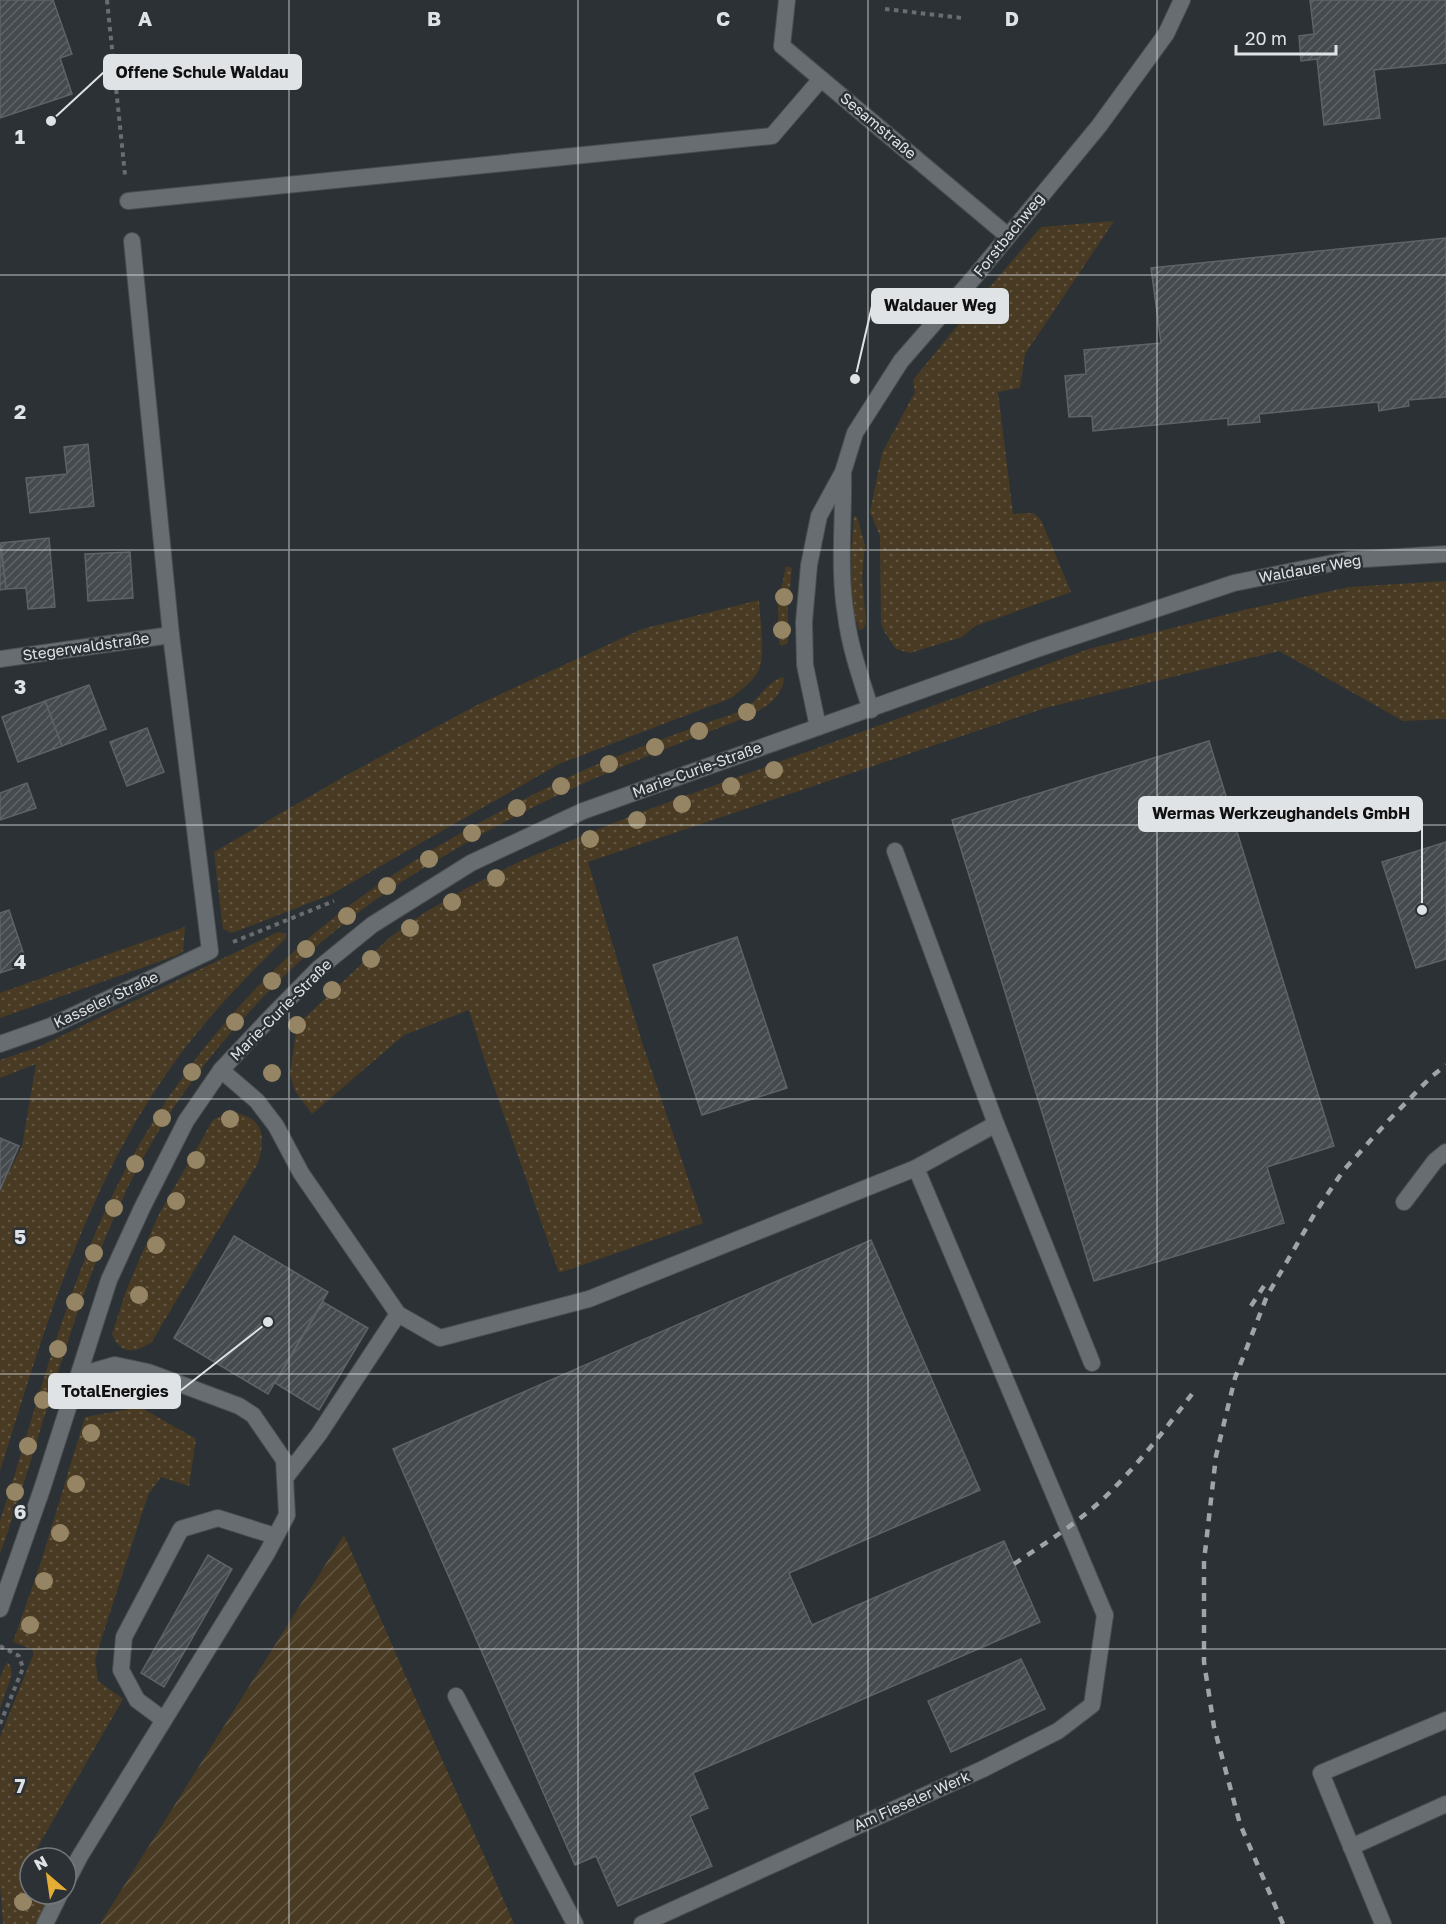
<svg xmlns="http://www.w3.org/2000/svg" width="1446" height="1924" font-family="'Golos Text',sans-serif">
	<style>
		.grass { fill: url(#grass-dots) }
		.garden { fill: url(#garden-furrows) }
		.building { fill: url(#building-hatch); stroke: #5e6368; stroke-width: 1.5 }
		.lines { fill: none; stroke-linecap: round; stroke-linejoin: round }
		.service-casing { stroke: #494e50; stroke-width: 18 }
		.minor-casing { stroke: #494e50; stroke-width: 18 }
		.tertiary-casing { stroke: #494e50; stroke-width: 18 }
		.path { stroke: #696d70; stroke-width: 4; stroke-dasharray: 4.5 4.5; stroke-linecap: butt }
		.service { stroke: #676d71; stroke-width: 16 }
		.minor { stroke: #676d71; stroke-width: 16 }
		.tertiary { stroke: #676d71; stroke-width: 16 }
		.rail { stroke: #a1a4a7; stroke-width: 4.5; stroke-dasharray: 8 8; stroke-linecap: butt }
		.tree { fill: #958564 }
		.grid { fill: none; stroke: #e0e3e5; stroke-width: 1.5; stroke-opacity: 0.55 }
		.labels { text-anchor: middle; stroke-width: 5; stroke-linejoin: round; paint-order: stroke }
		.street-label { font-size: 15px; fill: #e0e3e5; stroke: #2c3135 }
		.grid-label { font-size: 20px; text-anchor: middle; font-weight: bold; fill: #e0e3e5; stroke: #2c3135; stroke-width: 5; stroke-linejoin: round; paint-order: stroke }
		.leader { fill: none; stroke: #e0e3e5; stroke-width: 2 }
		.callout-dot { fill: #e0e3e5; stroke: #2c3135; stroke-width: 2 }
		.callout { fill: #e0e3e5; stroke: #e0e3e5; stroke-width: 2 }
		.callout-label { font-size: 16px; text-anchor: middle; font-weight: bold; fill: #111 }
	</style>
	<defs>
		<pattern id="grass-dots" width="8" height="8" patternUnits="userSpaceOnUse" patternTransform="scale(1.5)"><rect width="8" height="8" fill="#493b23"/><path d="M2 2h.1M6 6h.1" fill="none" stroke="#635743" stroke-width="1.8" stroke-linecap="round"/></pattern>
		<pattern id="garden-furrows" width="10" height="10" patternUnits="userSpaceOnUse" patternTransform="scale(1.5)"><rect width="10" height="10" fill="#493b23"/><path d="M-1 1l2-2M0 10L10 0M9 11l2-2" fill="none" stroke="#635743"/></pattern>
		<pattern id="building-hatch" width="6" height="6" patternUnits="userSpaceOnUse" patternTransform="scale(1.5)"><rect width="6" height="6" fill="#444a4e"/><path d="M-1 1l2-2M0 6l6-6M5 7l2-2" fill="none" stroke="#5f6467"/></pattern>
	</defs>
	<rect width="100%" height="100%" fill="#2c3135"/>
	<g class="grass">
		<polygon points="1114,221 1025,354 1020,388 998,392 1013,514 1033,513 1041,520 1071,592 975,626 962,637 910,653 896,649 885,633 881,623 880,536 870,512 882,453 915,392 913,380 976,303 1041,227"/>
		<path d="M854,516L857,517L865,545L862,578L866,623L863,629L859,630C847,594 851,554 854,516Z"/>
		<polygon points="786,566 792,568 788,606 788,643 782,646 779,644 778,605"/>
		<polygon points="1446,581 1446,719 1403,721 1279,651 1045,708 588,862 641,1039 703,1223 559,1273 485,1061 469,1010 404,1035 312,1114 295,1091 290,1074 297,1025 389,938 424,913 467,888 523,860 636,814 1089,649 1248,609 1349,587"/>
		<path d="M759,600C760,617 765,651 760,667C755,681 741,690 731,698L559,764L330,895L232,933L223,929L214,852L345,776L477,705L642,629Z"/>
		<path d="M783,677L784,679C782,692 774,701 763,708C747,718 729,724 711,731C681,743 649,755 619,768C548,797 479,834 414,874C293,950 181,1070 122,1200C69,1314 42,1437 0,1554V1521C36,1411 63,1297 114,1192C160,1099 223,1014 301,945C380,875 475,822 569,777C613,756 660,740 706,723C719,718 739,714 751,704C761,695 769,681 783,677Z"/>
		<polygon points="185,927 183,951 178,955 0,1018 0,993"/>
		<path d="M278,932L286,934V938C248,975 211,1013 179,1056C88,1179 45,1327 0,1471V1190L22,1146L36,1064L0,1078V1060L36,1048Z"/>
		<path d="M230,1112C262,1116 267,1134 258,1163L151,1343C134,1353 121,1355 112,1334L126,1291L159,1214L213,1120Z"/>
		<polygon points="140,1407 196,1439 189,1486 161,1477 148,1495 95,1659 98,1681 123,1699 36,1850 51,1858 30,1858 30,1894 55,1894 38,1924 3,1924 0,1884 0,1737 34,1653 32,1649 13,1642 41,1562 85,1417"/>
		<polygon points="7,1662 10,1665 12,1674 0,1708 0,1678"/>
	</g>
	<polygon class="garden" points="344,1535 514,1924 100,1924"/>
	<g class="building">
		<polygon points="0,0 53,0 72,54 60,58 72,94 0,118"/>
		<polygon points="1310,0 1446,0 1446,63 1374,70 1380,118 1324,125 1317,59 1301,61 1299,36 1314,34"/>
		<polygon points="1446,238 1446,397 1408,400 1409,406 1379,411 1378,402 1259,414 1260,422 1228,425 1228,418 1093,431 1092,416 1069,417 1065,376 1086,374 1084,350 1161,343 1151,268"/>
		<polygon points="88,444 94,506 30,513 26,478 67,474 64,447"/>
		<polygon points="49,538 55,607 28,609 26,588 6,589 1,543"/>
		<polygon points="0,543 6,589 0,590"/>
		<polygon points="130,552 133,598 88,601 85,554"/>
		<polygon points="89,685 106,729 62,746 45,701"/>
		<polygon points="45,701 62,746 18,762 2,717"/>
		<polygon points="147,728 164,772 127,786 110,742"/>
		<polygon points="1209,741 1334,1146 1267,1167 1284,1223 1094,1281 952,820"/>
		<polygon points="27,783 36,808 0,820 0,793"/>
		<polygon points="1446,842 1446,959 1416,968 1382,862"/>
		<polygon points="9,910 27,964 0,973 0,913"/>
		<polygon points="737,937 787,1088 702,1115 653,965"/>
		<polygon points="0,1138 19,1146 0,1190"/>
		<polygon points="234,1236 328,1292 268,1394 174,1338"/>
		<polygon points="871,1240 980,1490 789,1573 812,1625 1004,1541 1040,1622 693,1773 708,1808 690,1816 712,1866 618,1906 596,1856 575,1865 393,1449"/>
		<polygon points="323,1302 368,1328 319,1410 275,1383"/>
		<polygon points="208,1555 232,1569 164,1687 141,1673"/>
		<polygon points="1021,1659 1045,1709 951,1752 928,1701"/>
	</g>
	<g class="lines">
		<g class="service-casing">
			<g id="service">
				<polyline points="128,201 772,136 821,79"/>
				<polyline points="895,851 996,1124 916,1168"/>
				<polyline points="221,1070 257,1101 276,1126 301,1173 398,1314 440,1338 589,1299 916,1168 1105,1615"/>
				<polyline points="996,1124 1092,1363"/>
				<polyline points="1404,1202 1435,1161 1446,1152"/>
				<polyline points="285,1478 319,1434 398,1314"/>
				<polyline points="456,1696 575,1924"/>
				<polyline points="164,1720 137,1700 121,1670 124,1637 181,1529 218,1518 275,1536"/>
				<polyline points="1351,1847 1446,1804"/>
				<polyline points="66,1883 80,1856 267,1553 287,1515 284,1460 253,1415 239,1406 148,1372 115,1365 94,1371 76,1383"/>
				<polyline points="45,1924 60,1894"/>
				<polyline points="1383,1924 1321,1773 1446,1720"/>
			</g>
		</g>
		<g class="minor-casing">
			<g id="minor">
				<polyline points="787,0 782,46 1008,236"/>
				<polyline points="0,659 171,635"/>
				<polyline points="0,1044 51,1026 210,951 171,635 132,241"/>
				<polyline points="642,1924 983,1769 1058,1731 1092,1705 1105,1615"/>
			</g>
		</g>
		<g class="tertiary-casing">
			<g id="tertiary">
				<path d="M843,474C844,522 838,569 846,616C850,648 861,679 871,710"/>
				<polyline points="818,727 805,665 804,622 809,565 819,516 843,472 855,433 901,361 977,274 1099,126 1166,34 1182,0"/>
				<polyline points="0,1609 42,1489 109,1280 142,1208 186,1121 221,1070 268,1020 318,969 372,925 471,863 583,811 1034,650 1234,583 1348,560 1446,554"/>
			</g>
		</g>
		<g class="path">
			<polyline points="107,0 125,175"/>
			<polyline points="885,9 962,18"/>
			<polyline points="233,942 334,901"/>
			<polyline points="0,1646 19,1656 23,1668 0,1724"/>
		</g>
		<use href="#service" class="service"/>
		<use href="#minor" class="minor"/>
		<use href="#tertiary" class="tertiary"/>
		<g class="rail">
			<polyline points="1251,1306 1264,1286"/>
			<path d="M1014,1564C1050,1540 1087,1517 1116,1486C1145,1456 1170,1423 1195,1390"/>
			<polyline points="1283,1924 1240,1824 1214,1727 1204,1662 1204,1561 1216,1456 1235,1378 1267,1296 1315,1213 1343,1171 1388,1121 1431,1077 1446,1065"/>
		</g>
	</g>
	<g class="tree">
		<circle cx="784" cy="597" r="9"/>
		<circle cx="782" cy="630" r="9"/>
		<circle cx="747" cy="712" r="9"/>
		<circle cx="699" cy="731" r="9"/>
		<circle cx="655" cy="747" r="9"/>
		<circle cx="609" cy="764" r="9"/>
		<circle cx="774" cy="770" r="9"/>
		<circle cx="561" cy="786" r="9"/>
		<circle cx="731" cy="786" r="9"/>
		<circle cx="682" cy="804" r="9"/>
		<circle cx="517" cy="808" r="9"/>
		<circle cx="637" cy="820" r="9"/>
		<circle cx="472" cy="833" r="9"/>
		<circle cx="590" cy="839" r="9"/>
		<circle cx="429" cy="859" r="9"/>
		<circle cx="496" cy="878" r="9"/>
		<circle cx="387" cy="886" r="9"/>
		<circle cx="452" cy="902" r="9"/>
		<circle cx="347" cy="916" r="9"/>
		<circle cx="410" cy="928" r="9"/>
		<circle cx="306" cy="949" r="9"/>
		<circle cx="371" cy="959" r="9"/>
		<circle cx="272" cy="981" r="9"/>
		<circle cx="332" cy="990" r="9"/>
		<circle cx="235" cy="1022" r="9"/>
		<circle cx="297" cy="1025" r="9"/>
		<circle cx="192" cy="1072" r="9"/>
		<circle cx="272" cy="1073" r="9"/>
		<circle cx="162" cy="1118" r="9"/>
		<circle cx="230" cy="1119" r="9"/>
		<circle cx="196" cy="1160" r="9"/>
		<circle cx="135" cy="1164" r="9"/>
		<circle cx="176" cy="1201" r="9"/>
		<circle cx="114" cy="1208" r="9"/>
		<circle cx="156" cy="1245" r="9"/>
		<circle cx="94" cy="1253" r="9"/>
		<circle cx="139" cy="1295" r="9"/>
		<circle cx="75" cy="1302" r="9"/>
		<circle cx="58" cy="1349" r="9"/>
		<circle cx="43" cy="1400" r="9"/>
		<circle cx="91" cy="1433" r="9"/>
		<circle cx="28" cy="1446" r="9"/>
		<circle cx="76" cy="1484" r="9"/>
		<circle cx="15" cy="1492" r="9"/>
		<circle cx="60" cy="1533" r="9"/>
		<circle cx="44" cy="1581" r="9"/>
		<circle cx="30" cy="1625" r="9"/>
		<circle cx="23" cy="1902" r="9"/>
	</g>
	<path class="grid" d="M289,0V1924M578,0V1924M868,0V1924M1157,0V1924M0,275H1446M0,550H1446M0,825H1446M0,1099H1446M0,1374H1446M0,1649H1446"/>
	<g class="labels">
		<g class="street-label">
			<text transform="translate(878 126) rotate(40)" y="5">Sesamstraße</text>
			<text transform="translate(1009 235) rotate(-51)" y="5">Forstbachweg</text>
			<text transform="translate(1310 569) rotate(-10)" y="5">Waldauer Weg</text>
			<text transform="translate(86 647) rotate(-8)" y="5">Stegerwaldstraße</text>
			<text transform="translate(697 770) rotate(-20)" y="5">Marie-Curie-Straße</text>
			<text transform="translate(106 1000) rotate(-25)" y="5">Kasseler Straße</text>
			<text transform="translate(281 1010) rotate(-45)" y="5">Marie-Curie-Straße</text>
			<text transform="translate(912 1801) rotate(-24)" y="5">Am Fieseler Werk</text>
		</g>
	</g>
	<g class="grid-label">
		<text x="145" y="26">A</text>
		<text x="434" y="26">B</text>
		<text x="723" y="26">C</text>
		<text x="1012" y="26">D</text>
		<text x="20" y="144">1</text>
		<text x="20" y="419">2</text>
		<text x="20" y="694">3</text>
		<text x="20" y="969">4</text>
		<text x="20" y="1244">5</text>
		<text x="20" y="1519">6</text>
		<text x="20" y="1793">7</text>
	</g>
	<path class="leader" d="M51 121L104 72M855 379L872 306M1422 910L1422 814M268 1322L180 1391"/>
	<g class="callout-dot">
		<circle cx="51" cy="121" r="6"/>
		<circle cx="855" cy="379" r="6"/>
		<circle cx="1422" cy="910" r="6"/>
		<circle cx="268" cy="1322" r="6"/>
	</g>
	<g class="callout">
		<rect x="104" y="55" width="197" height="34" rx="6"/>
		<rect x="872" y="289" width="136" height="34" rx="6"/>
		<rect x="1139" y="797" width="283" height="34" rx="6"/>
		<rect x="49" y="1374" width="131" height="34" rx="6"/>
	</g>
	<g class="callout-label">
		<text x="202" y="78">Offene Schule Waldau</text>
		<text x="940" y="311">Waldauer Weg</text>
		<text x="1281" y="819">Wermas Werkzeughandels GmbH</text>
		<text x="115" y="1397">TotalEnergies</text>
	</g>
	<g transform="translate(48 1876) rotate(331)"><circle r="28" fill="#2c3135" stroke="#74787b" stroke-width="1.5"/>
	<path d="M0-4.5L10 22L0 15L-10 22Z" fill="#e5ad36"/>
	<text y="-9" font-size="16" font-weight="bold" text-anchor="middle" fill="#e0e3e5">N</text>
	</g>
	<path d="M1236 45v9h100v-9" fill="none" stroke="#e0e3e5" stroke-width="3"/>
	<text x="1245" y="45" font-size="18" fill="#e0e3e5" stroke="#2c3135" stroke-width="4.5" paint-order="stroke">20 m</text>
</svg>
